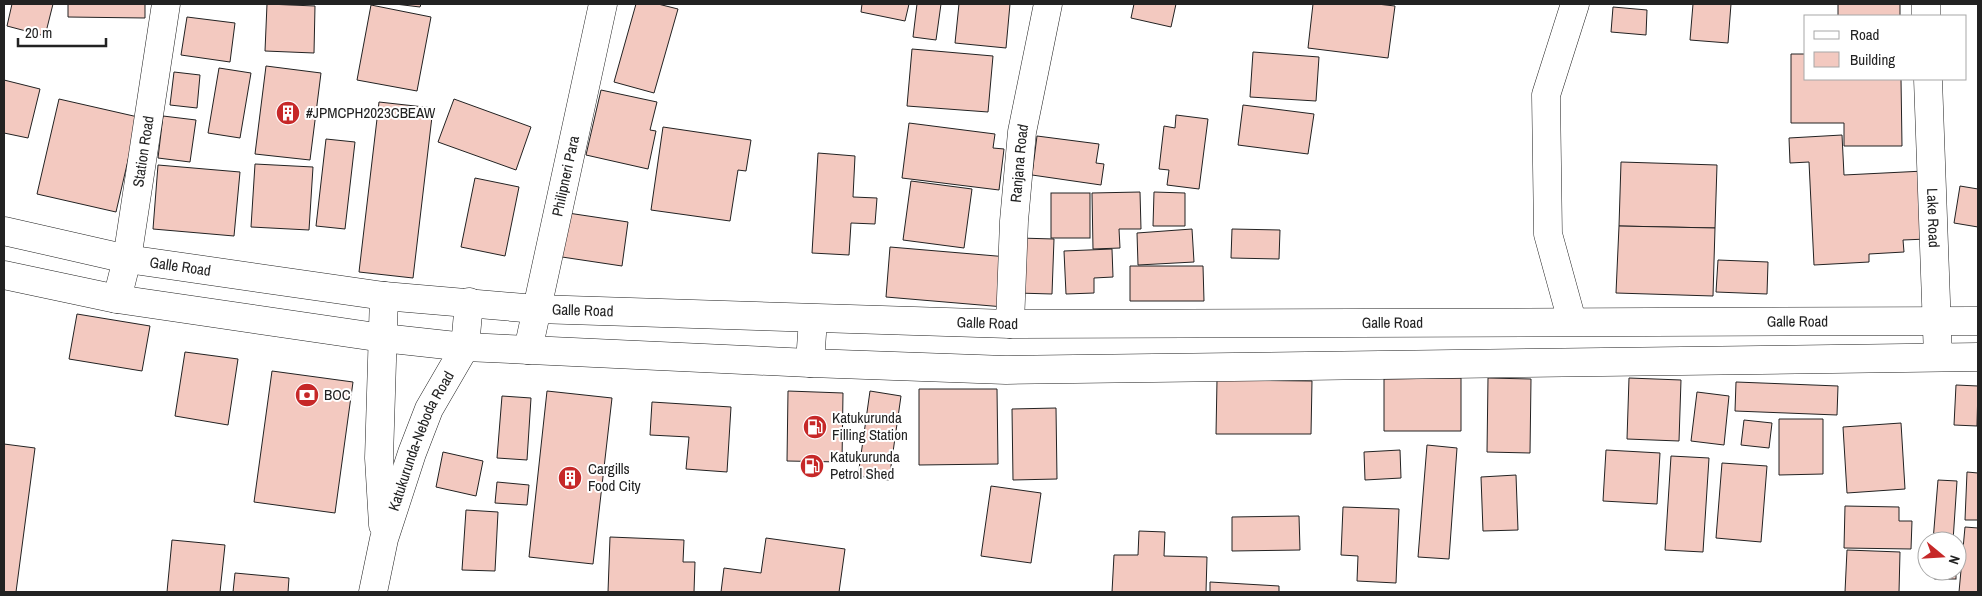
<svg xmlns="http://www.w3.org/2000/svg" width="1982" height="596" font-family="'Archivo Narrow',sans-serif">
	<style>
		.building { fill: #f3c9c0; stroke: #222 }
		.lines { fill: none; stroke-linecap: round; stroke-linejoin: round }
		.minor-casing { stroke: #222; stroke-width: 29 }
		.major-casing { stroke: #222; stroke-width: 29 }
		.highway-casing { stroke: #222; stroke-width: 29 }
		.minor { stroke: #fff; stroke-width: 28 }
		.major { stroke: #fff; stroke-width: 28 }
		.highway { stroke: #fff; stroke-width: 28 }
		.labels { text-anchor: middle; stroke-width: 4; stroke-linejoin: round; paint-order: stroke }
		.poi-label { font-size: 15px; fill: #222; stroke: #fff; text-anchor: start }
		.street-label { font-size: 15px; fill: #222; stroke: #fff }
	</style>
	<rect width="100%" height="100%" fill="#fff"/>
	<g class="building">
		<polygon points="12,4 53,4 45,36 7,26"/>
		<polygon points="68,4 145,4 145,18 68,17"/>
		<polygon points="267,4 315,6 314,53 265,51"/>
		<polygon points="395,4 421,4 420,7"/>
		<polygon points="636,4 658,4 678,9 654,93 614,82"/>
		<polygon points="862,4 909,4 905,21 861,12"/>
		<polygon points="917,4 941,4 936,40 913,37"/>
		<polygon points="959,4 1010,4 1006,48 955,43"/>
		<polygon points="1134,4 1176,4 1171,27 1131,18"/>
		<polygon points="1313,4 1377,4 1395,6 1388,58 1308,48"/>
		<polygon points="1693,4 1731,4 1728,43 1690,40"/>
		<rect x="1838" y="4" width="62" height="12"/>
		<polygon points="371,5 431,17 417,91 357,80"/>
		<polygon points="1613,7 1647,10 1646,35 1611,32"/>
		<polygon points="187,17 235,23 230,62 181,55"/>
		<polygon points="912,49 993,56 988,112 907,106"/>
		<polygon points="1253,52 1319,57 1316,101 1250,97"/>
		<polygon points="1791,54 1806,54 1806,79 1901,79 1902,146 1844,146 1844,123 1791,123"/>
		<polygon points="266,66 321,73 310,160 255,154"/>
		<polygon points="219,68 251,73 240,138 208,133"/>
		<polygon points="174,72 200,75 197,108 170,105"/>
		<polygon points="4,80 40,89 28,138 4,133"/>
		<polygon points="601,90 657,102 650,130 656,131 648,169 586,155"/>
		<polygon points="59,99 138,117 116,212 37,194"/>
		<polygon points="454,99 531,127 516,170 438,142"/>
		<polygon points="379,102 433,108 413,278 359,272"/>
		<polygon points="1243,105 1314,114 1308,154 1238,145"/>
		<polygon points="1176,115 1208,119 1199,189 1167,185 1169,170 1159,169 1164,126 1175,128"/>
		<polygon points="163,116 196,120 190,162 158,158"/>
		<polygon points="909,123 995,134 993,148 1004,149 999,190 902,178"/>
		<polygon points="663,127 751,140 746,171 738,170 730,221 651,210"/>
		<polygon points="1842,135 1844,175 1924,171 1927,239 1903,240 1904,252 1869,254 1869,262 1814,265 1809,162 1790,163 1789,138"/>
		<polygon points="1037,136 1099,144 1096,163 1104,164 1101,185 1032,175"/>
		<polygon points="326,139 355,142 345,229 316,226"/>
		<polygon points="818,153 855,156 853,197 877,198 875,224 851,223 849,255 812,253"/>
		<polygon points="1621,162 1717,165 1715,228 1619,226"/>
		<polygon points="255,164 313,167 309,230 251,227"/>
		<polygon points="158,165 240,172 234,236 153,229"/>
		<polygon points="475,178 519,187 505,256 461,247"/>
		<polygon points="911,181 972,189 964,248 903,240"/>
		<polygon points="1960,186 1978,189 1978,227 1954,223"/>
		<polygon points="1140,192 1141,229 1119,229 1120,248 1093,249 1092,193"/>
		<polygon points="1154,192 1185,193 1185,226 1153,226"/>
		<rect x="1051" y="193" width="39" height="45"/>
		<polygon points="568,213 628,222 622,266 562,257"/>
		<polygon points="1619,226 1715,228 1713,296 1616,293"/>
		<polygon points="1192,229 1194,262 1138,265 1137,233"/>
		<polygon points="1232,229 1280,230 1279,259 1231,258"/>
		<polygon points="1019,238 1054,239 1052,294 1017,293"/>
		<polygon points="890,247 1008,257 1004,307 886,297"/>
		<polygon points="1112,249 1113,277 1094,278 1094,293 1066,294 1064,251"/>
		<polygon points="1718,260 1768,262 1767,294 1716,292"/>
		<polygon points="1130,266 1203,266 1204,301 1130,301"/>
		<polygon points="77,314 150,326 142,371 69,359"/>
		<polygon points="185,352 238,359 228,425 175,416"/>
		<polygon points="272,371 353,382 335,513 254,502"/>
		<polygon points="1461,378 1461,431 1384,431 1384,379"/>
		<polygon points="1488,378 1531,379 1530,453 1487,452"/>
		<polygon points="1629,378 1681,380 1679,441 1627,439"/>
		<polygon points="1217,380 1312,381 1311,434 1216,434"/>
		<polygon points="1736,382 1838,386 1837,415 1735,411"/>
		<polygon points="1956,385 1978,386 1977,426 1954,425"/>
		<polygon points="919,389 997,389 998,464 919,465"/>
		<polygon points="547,391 612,398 593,564 529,557"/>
		<polygon points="788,391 843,393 842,462 787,461"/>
		<polygon points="870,391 901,396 889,480 858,476"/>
		<polygon points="1697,392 1729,396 1724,445 1691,441"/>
		<polygon points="502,396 531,398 527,460 497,458"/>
		<polygon points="652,402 731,407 727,472 686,469 689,437 650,435"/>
		<polygon points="1056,408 1057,479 1013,480 1012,409"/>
		<polygon points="1779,419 1823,419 1823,474 1779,475"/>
		<polygon points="1744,420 1772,423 1769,448 1741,445"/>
		<polygon points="1901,423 1905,489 1847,493 1843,427"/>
		<polygon points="4,444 35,448 16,592 4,592"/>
		<polygon points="1427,445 1457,448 1449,559 1418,557"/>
		<polygon points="1400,450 1401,478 1365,480 1364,452"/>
		<polygon points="1606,450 1660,453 1657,504 1603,501"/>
		<polygon points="443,452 483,461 476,496 436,487"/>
		<polygon points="1671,456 1709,458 1703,552 1665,550"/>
		<polygon points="1722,463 1767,466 1761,542 1716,538"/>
		<polygon points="1978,469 1978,520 1965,520 1967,472 1978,473"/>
		<polygon points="1516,475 1518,530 1483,531 1481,477"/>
		<polygon points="1938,480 1957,481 1953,541 1933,541"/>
		<polygon points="497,482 529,485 527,505 495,503"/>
		<polygon points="991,486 1041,493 1031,563 981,556"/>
		<polygon points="1845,506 1899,507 1899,521 1912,521 1911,549 1844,548"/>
		<polygon points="1343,507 1399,509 1396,583 1357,581 1358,556 1341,555"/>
		<polygon points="466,510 498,512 495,571 462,570"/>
		<polygon points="1299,516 1300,550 1232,551 1232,517"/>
		<polygon points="1965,527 1978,528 1978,592 1959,592"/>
		<polygon points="1139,531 1165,532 1164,556 1207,557 1206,592 1112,592 1114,555 1138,555"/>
		<polygon points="610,537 684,540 683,562 695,562 694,592 608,592"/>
		<polygon points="766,538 845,549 839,592 721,592 724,568 761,573"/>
		<polygon points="172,540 225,545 220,592 167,592"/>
		<polygon points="1847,550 1900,552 1899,592 1845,592"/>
		<rect x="1935" y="571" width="21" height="8"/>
		<polygon points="235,573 289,578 288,592 233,592"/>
		<polygon points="1210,582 1279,586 1279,592 1210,592"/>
	</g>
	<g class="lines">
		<g class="minor-casing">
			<g id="minor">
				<polyline points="1926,4 1926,16"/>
				<path id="s1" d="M1928,79L1938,357"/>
				<path id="s2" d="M117,299L127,259L166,4"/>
				<polyline points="1572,321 1548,234 1546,95 1575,4"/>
				<path id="s3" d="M1010,324L1014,221L1022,132L1048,4"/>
				<path id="s4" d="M528,350L603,4"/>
			</g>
		</g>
		<g class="major-casing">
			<g id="major">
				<polyline points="383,525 379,458 384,296"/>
				<path id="s5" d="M373,592L384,539L412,453L429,409L465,347L469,302"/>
			</g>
		</g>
		<g class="highway-casing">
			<g id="highway">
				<path id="s6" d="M4,231L127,259L384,296L536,309L1010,324L1978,321"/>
				<polyline points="4,275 117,299 383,338 465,347 810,363 1006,370 1978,357"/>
				<polyline points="810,363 813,319"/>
			</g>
		</g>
		<use href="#minor" class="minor"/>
		<use href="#major" class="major"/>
		<use href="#highway" class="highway"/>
	</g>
	<defs>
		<g id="building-disc" transform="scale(1.25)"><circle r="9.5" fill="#c62828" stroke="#fff"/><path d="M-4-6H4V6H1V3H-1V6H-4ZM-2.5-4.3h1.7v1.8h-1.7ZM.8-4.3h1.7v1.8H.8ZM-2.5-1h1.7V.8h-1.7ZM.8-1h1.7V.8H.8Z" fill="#fff"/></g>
		<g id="bank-disc" transform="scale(1.25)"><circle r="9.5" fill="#c62828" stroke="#fff"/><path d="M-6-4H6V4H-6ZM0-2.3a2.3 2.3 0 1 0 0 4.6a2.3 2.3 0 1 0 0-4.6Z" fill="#fff"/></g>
		<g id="fuel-disc" transform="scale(1.25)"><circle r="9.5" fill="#c62828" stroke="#fff"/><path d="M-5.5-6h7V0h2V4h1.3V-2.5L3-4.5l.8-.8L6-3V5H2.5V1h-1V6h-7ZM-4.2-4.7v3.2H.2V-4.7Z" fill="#fff"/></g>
	</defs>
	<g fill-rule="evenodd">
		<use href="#building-disc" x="288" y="113"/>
		<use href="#bank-disc" x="307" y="395"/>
		<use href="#fuel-disc" x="815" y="427"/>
		<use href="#fuel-disc" x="812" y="466"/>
		<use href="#building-disc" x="570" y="478"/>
	</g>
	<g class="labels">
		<g class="poi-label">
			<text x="306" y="118">#JPMCPH2023CBEAW</text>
			<text x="324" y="400">BOC</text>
			<text x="832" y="423">Katukurunda<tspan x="832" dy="17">Filling Station</tspan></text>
			<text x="830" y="462">Katukurunda<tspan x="830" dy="17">Petrol Shed</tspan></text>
			<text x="588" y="474">Cargills<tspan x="588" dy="17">Food City</tspan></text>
		</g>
		<g class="street-label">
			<text dy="5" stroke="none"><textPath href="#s2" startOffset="150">Station Road</textPath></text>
			<text dy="5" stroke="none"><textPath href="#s3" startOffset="161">Ranjana Road</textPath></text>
			<text dy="5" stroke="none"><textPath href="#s4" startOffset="178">Philipneri Para</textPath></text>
			<text dy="5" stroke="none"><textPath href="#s1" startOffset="139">Lake Road</textPath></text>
			<text dy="5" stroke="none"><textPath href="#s6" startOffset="180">Galle Road</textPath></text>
			<text dy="5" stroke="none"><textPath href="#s6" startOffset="585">Galle Road</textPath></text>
			<text dy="5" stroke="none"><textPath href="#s6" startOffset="1800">Galle Road</textPath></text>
			<text dy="5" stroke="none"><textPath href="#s6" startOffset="1395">Galle Road</textPath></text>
			<text dy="5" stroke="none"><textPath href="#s6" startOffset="990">Galle Road</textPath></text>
			<text dy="5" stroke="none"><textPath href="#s5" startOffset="159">Katukurunda-Neboda Road</textPath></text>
		</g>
	</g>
	<rect width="1982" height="596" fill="none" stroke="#222222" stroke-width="10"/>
	<rect x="1804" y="15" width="162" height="65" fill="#ffffff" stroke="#a7a7a7"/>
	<rect x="1814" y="31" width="25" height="8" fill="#ffffff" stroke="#a7a7a7"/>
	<text x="1850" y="40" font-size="15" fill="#222222">Road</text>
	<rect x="1814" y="52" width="25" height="15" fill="#f3c9c0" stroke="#a7a7a7"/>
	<text x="1850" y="65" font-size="15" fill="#222222">Building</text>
	<g transform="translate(1942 556) rotate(108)"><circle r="24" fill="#ffffff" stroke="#a7a7a7"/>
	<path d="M0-4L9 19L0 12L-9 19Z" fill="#c62828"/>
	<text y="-8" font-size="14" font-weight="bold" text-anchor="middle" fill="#222222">N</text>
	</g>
	<path d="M18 38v8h88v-8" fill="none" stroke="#222222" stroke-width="2.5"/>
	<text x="25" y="38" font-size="15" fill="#222222" stroke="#ffffff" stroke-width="4" paint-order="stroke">20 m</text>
</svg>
